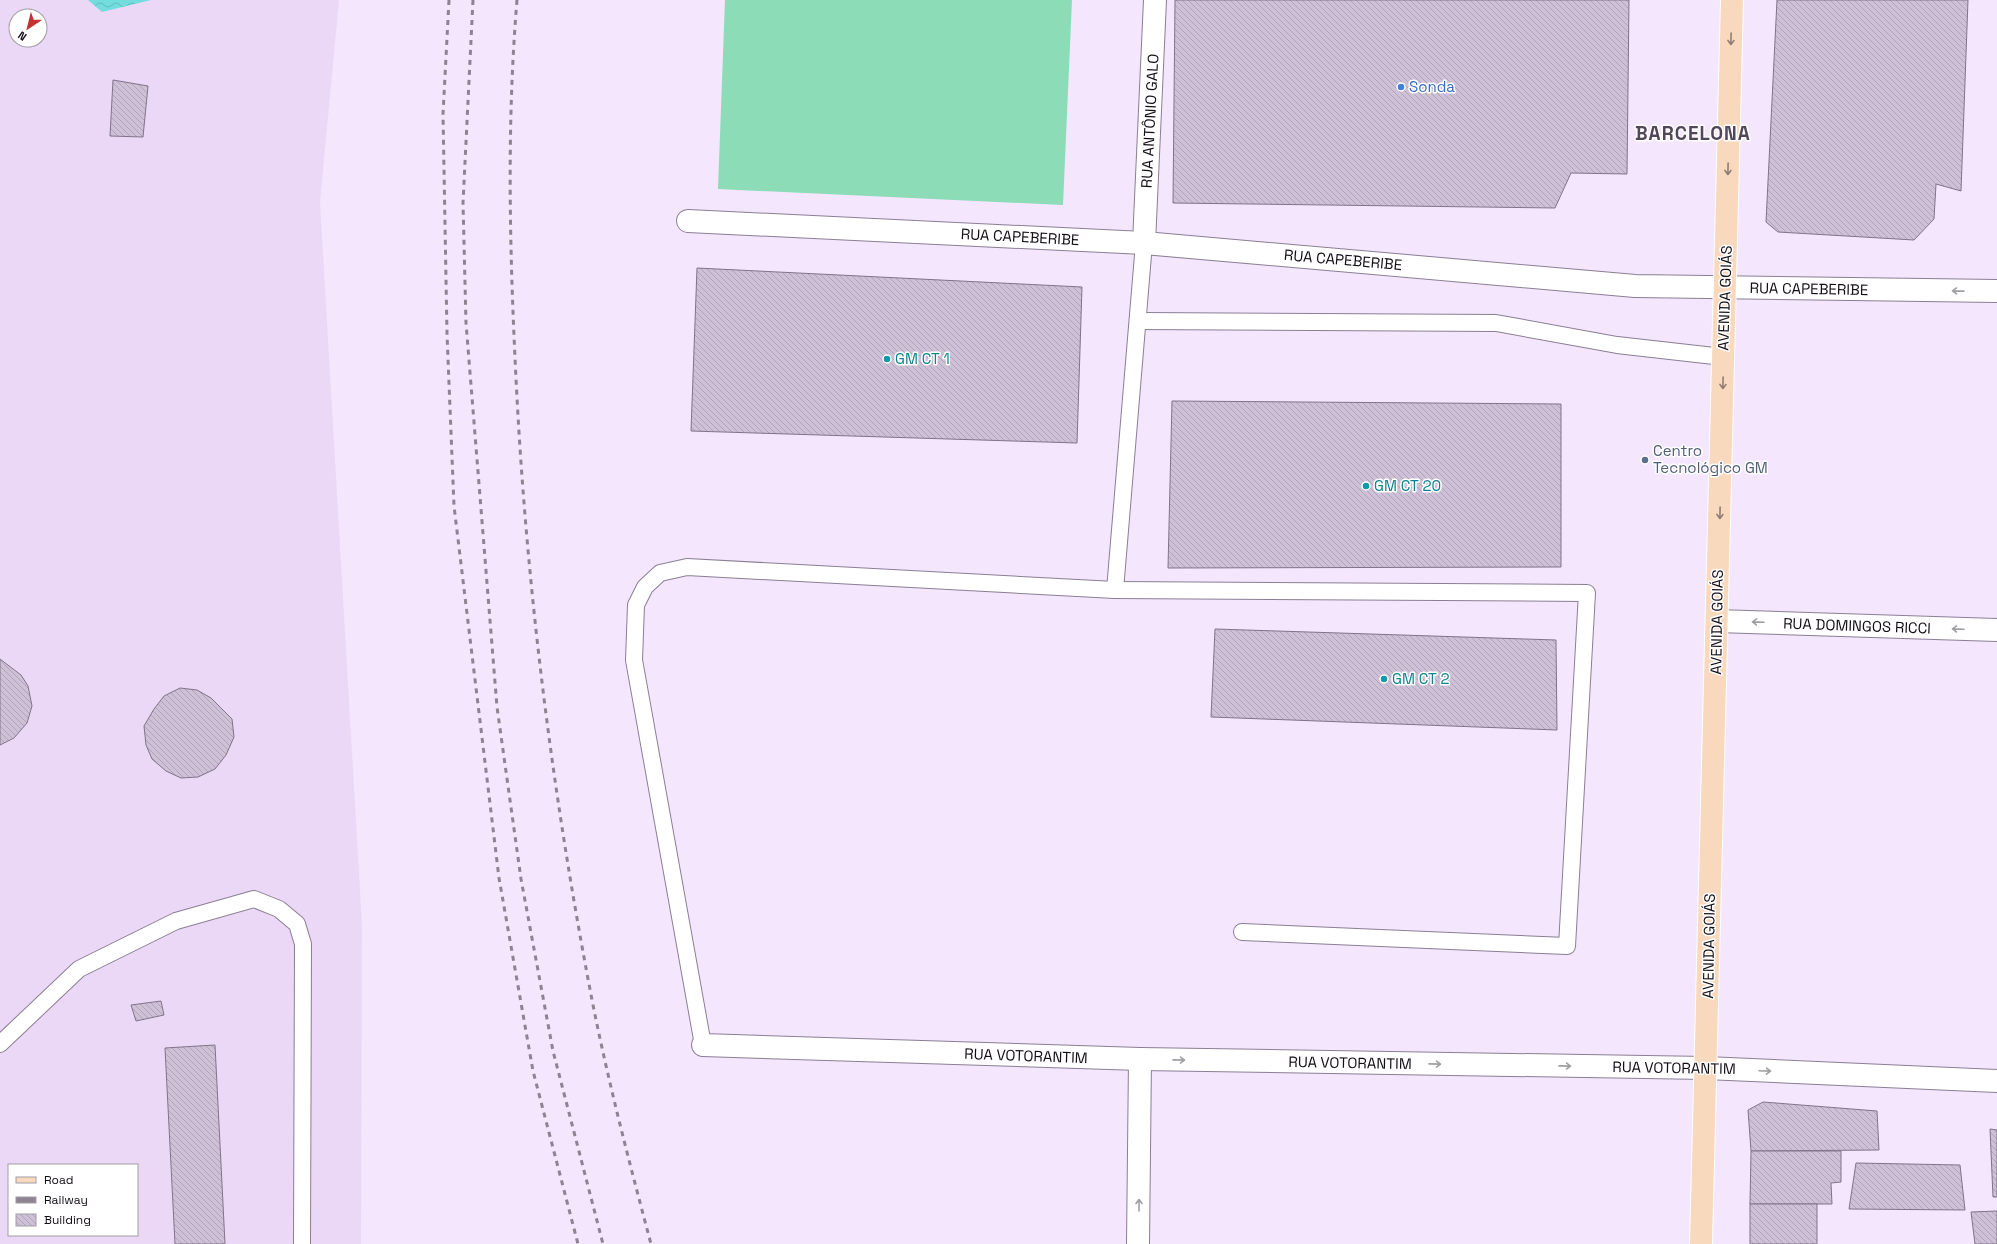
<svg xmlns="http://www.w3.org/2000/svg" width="1997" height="1244" font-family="'Space Grotesk',sans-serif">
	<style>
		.built { fill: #ead8f6; fill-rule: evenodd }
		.pitch { fill: #8cdcb8 }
		.water { fill: url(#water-waves) }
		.building { fill: url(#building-back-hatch); stroke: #817489 }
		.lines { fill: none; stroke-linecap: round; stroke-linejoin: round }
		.service-casing { stroke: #8b7e93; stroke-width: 18 }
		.minor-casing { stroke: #8b7e93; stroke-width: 24 }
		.primary-casing { stroke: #fff; stroke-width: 24 }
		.service { stroke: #fff; stroke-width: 16 }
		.minor { stroke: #fff; stroke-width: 22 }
		.primary { stroke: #f8d9be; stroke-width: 22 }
		.rail { stroke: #8d8393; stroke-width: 3; stroke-dasharray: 5 5; stroke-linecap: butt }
		.oneway { stroke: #907d72 }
		.oneway2 { stroke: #a09ea1 }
		.shop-dot { fill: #3f7fe0; stroke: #fff; stroke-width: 1.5 }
		.culture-dot { fill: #0f9aa8; stroke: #fff; stroke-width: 1.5 }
		.service-dot { fill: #5c6f8a; stroke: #fff; stroke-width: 1.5 }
		.labels { text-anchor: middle; stroke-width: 3; stroke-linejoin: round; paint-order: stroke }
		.shop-label { font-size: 15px; fill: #366cbe; stroke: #fff; text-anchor: start }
		.street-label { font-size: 15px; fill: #120d15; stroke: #fff }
		.culture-label { font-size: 15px; fill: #0d838f; stroke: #fff; text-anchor: start }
		.service-label { font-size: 15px; fill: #4e5e75; stroke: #fff; text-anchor: start }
		.district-label { font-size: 19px; font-weight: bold; letter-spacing: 1px; fill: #52465a; stroke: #fff }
	</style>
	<defs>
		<pattern id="water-waves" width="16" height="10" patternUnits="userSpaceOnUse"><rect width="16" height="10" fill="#73dcdd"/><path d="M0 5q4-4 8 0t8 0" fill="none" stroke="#62bcbd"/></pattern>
		<pattern id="building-back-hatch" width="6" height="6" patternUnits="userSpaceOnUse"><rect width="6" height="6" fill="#cec0d7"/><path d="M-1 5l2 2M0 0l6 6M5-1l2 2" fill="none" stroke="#b0a4b8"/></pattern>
	</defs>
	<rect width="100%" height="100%" fill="#f4e6fd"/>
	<path class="built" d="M0,0H339L320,202L362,925L361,1244H0ZM16,16H40V40H16ZM9,1165H137V1235H9Z"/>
	<polygon class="pitch" points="725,0 1072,0 1063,205 718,189"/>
	<polygon class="water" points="88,0 151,0 102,12"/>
	<g class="building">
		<polygon points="1175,0 1629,0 1627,174 1571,173 1555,208 1173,203"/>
		<polygon points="1777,0 1968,0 1961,191 1936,184 1934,219 1914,240 1778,232 1766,222"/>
		<polygon points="113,80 148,86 143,137 110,136"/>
		<polygon points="697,268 1082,287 1077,443 691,431"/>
		<polygon points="1172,401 1561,404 1561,567 1168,568"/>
		<polygon points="1215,629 1556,640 1557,730 1211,717"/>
		<polygon points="0,659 21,675 28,686 32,706 27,723 14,738 0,745"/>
		<polygon points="180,688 197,690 211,698 232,719 234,737 226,755 215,769 198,777 181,778 166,771 152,759 146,745 144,726 154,709 164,696"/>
		<polygon points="161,1001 164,1015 136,1021 131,1005"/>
		<polygon points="215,1045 225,1244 175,1244 165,1048"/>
		<polygon points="1763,1102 1877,1111 1879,1150 1751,1151 1748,1110"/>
		<polygon points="1990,1129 1997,1130 1997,1197 1993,1197"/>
		<polygon points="1751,1151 1841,1151 1841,1182 1831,1183 1832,1204 1750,1204"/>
		<polygon points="1856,1163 1960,1165 1965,1210 1849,1209"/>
		<rect x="1750" y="1204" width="67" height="40"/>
		<polygon points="1997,1211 1997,1244 1975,1244 1971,1212"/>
	</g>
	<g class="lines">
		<g class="service-casing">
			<g id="service">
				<polyline points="1138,321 1496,323 1617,345 1723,357"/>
				<polyline points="1115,590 1587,593 1567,946 1242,932"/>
				<polyline points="0,1044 79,969 176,921 254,899 279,909 297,924 303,944 302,1244"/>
				<polyline points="703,1045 634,660 636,605 645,587 660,573 687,567 1115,590 1144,243"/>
			</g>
		</g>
		<g class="minor-casing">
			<g id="minor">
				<polyline points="688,221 1144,243 1635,286 1997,291"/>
				<polyline points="1144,243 1155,0"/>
				<polyline points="1717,621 1997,630"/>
				<polyline points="703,1045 1140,1059 1706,1068 1997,1081"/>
				<polyline points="1138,1244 1140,1059"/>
			</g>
		</g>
		<g class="primary-casing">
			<polyline id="primary" points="1701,1244 1732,0"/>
		</g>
		<use href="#service" class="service"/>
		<use href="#minor" class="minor"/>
		<use href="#primary" class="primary"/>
		<g class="rail">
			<polyline points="449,0 443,114 447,334 454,506 499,878 533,1071 578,1244"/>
			<polyline points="473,0 463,203 466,323 497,707 521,879 553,1051 603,1244"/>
			<path d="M517,0C506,132 510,265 517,398C528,601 554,804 593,1005C609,1085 630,1165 651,1244"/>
		</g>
	</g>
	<defs><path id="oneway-shaft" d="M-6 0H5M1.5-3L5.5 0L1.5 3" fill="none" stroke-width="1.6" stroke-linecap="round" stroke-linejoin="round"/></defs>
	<g class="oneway">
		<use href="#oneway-shaft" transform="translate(1731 39) rotate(91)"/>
		<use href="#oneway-shaft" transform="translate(1728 169) rotate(91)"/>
		<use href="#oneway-shaft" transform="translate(1723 383) rotate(91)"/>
		<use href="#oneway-shaft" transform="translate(1720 513) rotate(91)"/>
	</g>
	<g class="oneway2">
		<use href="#oneway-shaft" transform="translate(1958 291) rotate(-179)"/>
		<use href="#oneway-shaft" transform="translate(1758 622) rotate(-178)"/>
		<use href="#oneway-shaft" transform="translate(1958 629) rotate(-178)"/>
		<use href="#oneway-shaft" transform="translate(1179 1060) rotate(1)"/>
		<use href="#oneway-shaft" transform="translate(1435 1064) rotate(1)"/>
		<use href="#oneway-shaft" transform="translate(1565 1066) rotate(1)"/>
		<use href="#oneway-shaft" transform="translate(1765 1071) rotate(2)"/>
		<use href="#oneway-shaft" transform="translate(1139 1205) rotate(-90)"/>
	</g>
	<circle class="shop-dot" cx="1401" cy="87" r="4"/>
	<g class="culture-dot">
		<circle cx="887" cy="359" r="4"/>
		<circle cx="1366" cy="486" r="4"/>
		<circle cx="1384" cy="679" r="4"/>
	</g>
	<circle class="service-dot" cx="1645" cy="460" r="4"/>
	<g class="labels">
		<g class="shop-label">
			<text x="1409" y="92">Sonda</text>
		</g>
		<g class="street-label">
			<text transform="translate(1150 121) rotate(-87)" y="5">RUA ANTÔNIO GALO</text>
			<text transform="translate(1020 237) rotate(3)" y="5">RUA CAPEBERIBE</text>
			<text transform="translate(1343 260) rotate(5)" y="5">RUA CAPEBERIBE</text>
			<text transform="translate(1809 289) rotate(1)" y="5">RUA CAPEBERIBE</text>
			<text transform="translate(1725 298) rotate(-88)" y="5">AVENIDA GOIÁS</text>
			<text transform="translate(1717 622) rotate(-89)" y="5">AVENIDA GOIÁS</text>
			<text transform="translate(1857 626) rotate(2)" y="5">RUA DOMINGOS RICCI</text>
			<text transform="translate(1709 946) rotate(-89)" y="5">AVENIDA GOIÁS</text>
			<text transform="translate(1026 1056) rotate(2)" y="5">RUA VOTORANTIM</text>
			<text transform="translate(1350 1063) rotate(1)" y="5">RUA VOTORANTIM</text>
			<text transform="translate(1674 1068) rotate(1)" y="5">RUA VOTORANTIM</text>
		</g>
		<g class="culture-label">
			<text x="895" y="364">GM CT 1</text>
			<text x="1374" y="491">GM CT 20</text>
			<text x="1392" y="684">GM CT 2</text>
		</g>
		<g class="service-label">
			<text x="1653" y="456">Centro<tspan x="1653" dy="17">Tecnológico GM</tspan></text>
		</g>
		<g class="district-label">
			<text x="1693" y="140">BARCELONA</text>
		</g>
	</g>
	<rect x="8" y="1164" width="130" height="72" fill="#ffffff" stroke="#a09ea1"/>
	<rect x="16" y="1177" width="20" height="6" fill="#f8d9be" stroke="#a09ea1"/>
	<text x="44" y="1184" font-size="12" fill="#120d15">Road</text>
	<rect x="16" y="1197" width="20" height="6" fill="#8d8393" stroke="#a09ea1"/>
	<text x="44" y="1204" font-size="12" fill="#120d15">Railway</text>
	<rect x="16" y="1214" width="20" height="12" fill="url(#building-back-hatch)" stroke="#a09ea1"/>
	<text x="44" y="1224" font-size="12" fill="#120d15">Building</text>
	<g transform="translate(28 28) rotate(215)"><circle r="19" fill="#ffffff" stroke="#a09ea1"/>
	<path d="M0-3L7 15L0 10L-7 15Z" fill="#c23335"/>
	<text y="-6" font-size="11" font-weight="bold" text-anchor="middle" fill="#120d15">N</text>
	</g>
</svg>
